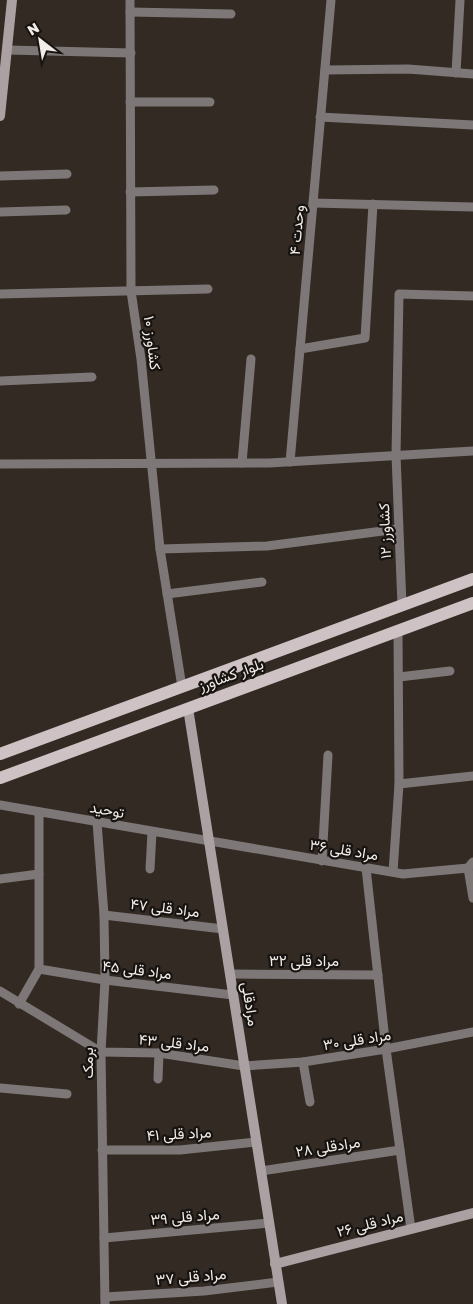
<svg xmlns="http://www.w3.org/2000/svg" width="473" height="1304" font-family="'Golos Text',Vazirmatn,sans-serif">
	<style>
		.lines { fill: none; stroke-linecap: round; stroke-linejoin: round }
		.street { stroke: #7d7777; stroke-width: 9 }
		.secondary { stroke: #aba1a2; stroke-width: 10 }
		.primary { stroke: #cfc2c4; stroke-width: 12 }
		.labels { text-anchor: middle; stroke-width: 4.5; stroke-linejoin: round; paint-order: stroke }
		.street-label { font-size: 15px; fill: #f2ede8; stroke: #171310 }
	</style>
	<rect width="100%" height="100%" fill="#322a23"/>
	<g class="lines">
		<g class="street">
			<polyline points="130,0 131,291 141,359 160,549 182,687"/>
			<polyline points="130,12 231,14"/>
			<polyline points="8,50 131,53"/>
			<polyline points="325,70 408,69 473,74"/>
			<polyline points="456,73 460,0"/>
			<polyline points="130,102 210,102"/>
			<polyline points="320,117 473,125"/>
			<polyline points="0,176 67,174"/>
			<polyline points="130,192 214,190"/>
			<polyline points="313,203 473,207"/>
			<polyline points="0,212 66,210"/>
			<polyline points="0,294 208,289"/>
			<polyline points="300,349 365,338 373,204"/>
			<polyline points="0,381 92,377"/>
			<polyline points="290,462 331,0"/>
			<polyline points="242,463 251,359"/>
			<polyline points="0,464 269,463 473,451"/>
			<polyline points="160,549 267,546 398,529"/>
			<polyline points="167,594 262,582"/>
			<polyline points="402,605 396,455 399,294 473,296"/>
			<polyline points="399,677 450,671"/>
			<polyline points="399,784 473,776"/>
			<polyline points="0,805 403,874 468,868 473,862"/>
			<polyline points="97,822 104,915 105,980 101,1052 105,1304"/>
			<polyline points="322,861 328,755"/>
			<polyline points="366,868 386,1049 411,1229"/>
			<polyline points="468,868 473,898"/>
			<polyline points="150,869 152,832"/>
			<polyline points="393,872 399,784 398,630"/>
			<polyline points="0,879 39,874"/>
			<polyline points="104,915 223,929"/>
			<polyline points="39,969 105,980 233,995"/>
			<polyline points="230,974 378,975"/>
			<polyline points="0,991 101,1052 159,1053 244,1066 303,1062 386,1049 473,1032"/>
			<polyline points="19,1004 39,969 39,812"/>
			<polyline points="303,1062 310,1102"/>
			<polyline points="158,1079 159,1053"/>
			<polyline points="0,1088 67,1094"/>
			<polyline points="102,1150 180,1150 256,1142"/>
			<polyline points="261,1171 400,1150"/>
			<polyline points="104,1238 269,1223"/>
			<polyline points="105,1297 204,1291 278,1282"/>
		</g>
		<g class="secondary">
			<polyline points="0,116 12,0"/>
			<polyline points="188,708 282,1304"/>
			<polyline points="275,1264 473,1213"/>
		</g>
		<g class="primary">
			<polyline points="0,754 473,579"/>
			<polyline points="0,778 473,603"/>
		</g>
	</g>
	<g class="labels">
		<g class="street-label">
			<text transform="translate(297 230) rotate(-85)" y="5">وحدت ۴</text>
			<text transform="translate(152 343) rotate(83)" y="5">کشاورز ۱۰</text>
			<text transform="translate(385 531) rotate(-92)" y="5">کشاورز ۱۲</text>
			<text transform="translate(231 675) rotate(-20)" y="5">بلوار کشاورز</text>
			<text transform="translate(107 810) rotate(10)" y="5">توحید</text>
			<text transform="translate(344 850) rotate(9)" y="5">مراد قلی ۳۶</text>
			<text transform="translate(165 908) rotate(7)" y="5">مراد قلی ۴۷</text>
			<text x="304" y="966">مراد قلی ۳۲</text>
			<text transform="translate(137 970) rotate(7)" y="5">مراد قلی ۴۵</text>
			<text transform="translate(250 1004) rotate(81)" y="5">مرادقلی</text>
			<text transform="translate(357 1040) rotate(-9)" y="5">مراد قلی ۳۰</text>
			<text transform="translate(174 1043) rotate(6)" y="5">مراد قلی ۴۳</text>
			<text transform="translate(88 1063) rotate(-90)" y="5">برمک</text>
			<text transform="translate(179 1134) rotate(-3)" y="5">مراد قلی ۴۱</text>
			<text transform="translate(328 1147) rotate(-9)" y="5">مرادقلی ۲۸</text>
			<text transform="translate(185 1217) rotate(-5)" y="5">مراد قلی ۳۹</text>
			<text transform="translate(370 1224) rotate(-14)" y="5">مراد قلی ۲۶</text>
			<text transform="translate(191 1277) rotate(-5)" y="5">مراد قلی ۳۷</text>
		</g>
	</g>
	<g transform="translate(40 40) rotate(329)" stroke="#171310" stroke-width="4" paint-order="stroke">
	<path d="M0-4L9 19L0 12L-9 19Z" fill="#f2ede8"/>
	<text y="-8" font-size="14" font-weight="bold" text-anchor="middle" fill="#f2ede8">N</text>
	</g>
</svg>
